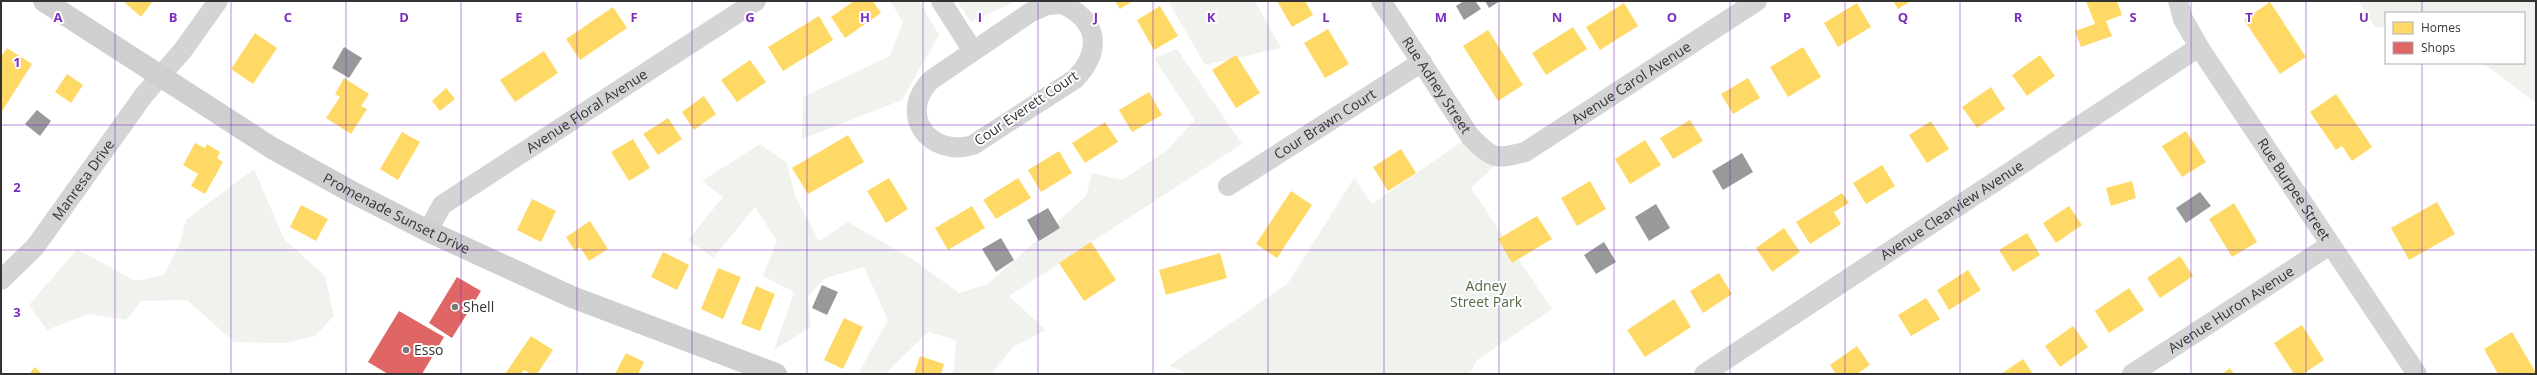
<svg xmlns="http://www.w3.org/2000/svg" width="2537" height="375" font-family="'Open Sans',sans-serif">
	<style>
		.green { fill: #eff2ed }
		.homes { fill: #ffd966 }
		.shops { fill: #e06666 }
		.industry { fill: #999 }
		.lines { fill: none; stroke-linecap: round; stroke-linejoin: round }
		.street { stroke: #d4d4d4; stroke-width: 20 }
		.secondary { stroke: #cfcfcf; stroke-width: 22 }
		.grid { fill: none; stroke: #7b2cbf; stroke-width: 1; stroke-opacity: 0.55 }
		.poi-dot { fill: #7a7a7a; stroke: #fff; stroke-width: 1.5 }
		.labels { text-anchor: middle; stroke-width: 4; stroke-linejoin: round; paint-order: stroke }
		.street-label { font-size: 14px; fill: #333; stroke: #fff }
		.park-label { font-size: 14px; fill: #536a45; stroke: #fff }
		.poi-label { font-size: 14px; fill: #333; stroke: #fff; text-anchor: start }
		.grid-label { font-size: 13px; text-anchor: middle; font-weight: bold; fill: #7b2cbf; stroke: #fff; stroke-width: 4; stroke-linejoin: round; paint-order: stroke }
	</style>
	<rect width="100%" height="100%" fill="#fff"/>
	<g class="green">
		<polygon points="890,1 919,1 939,35 902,100 802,139 803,97 890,56 903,22"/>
		<polygon points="957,1 1016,1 971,22"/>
		<polygon points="1168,1 1255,1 1281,48 1205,65"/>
		<polygon points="2358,1 2536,1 2536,103 2483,63 2524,63 2524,13 2386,13 2386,28 2375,27"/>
		<polygon points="1177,49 1242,144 1009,296 1046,330 1013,347 991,374 952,374 954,368 956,340 928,332 885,374 858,374 888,320 864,267 825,278 808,297 811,327 774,350 794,292 763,276 777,241 755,207 713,258 688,240 723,197 702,181 760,144 787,163 795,196 819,241 848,222 914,260 959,293 988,284 1086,196 1092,173 1122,180 1166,151 1195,120 1154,58"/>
		<polygon points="1470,136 1502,159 1471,188 1552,309 1476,361 1470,374 1189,374 1169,366 1288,283 1354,178 1372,204"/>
		<polygon points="254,169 284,239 325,276 334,316 315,336 284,343 234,342 187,300 141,301 126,320 88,314 47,330 29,305 77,249 135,281 164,275 180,243 186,220"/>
	</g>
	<g class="homes">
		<polygon points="123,1 153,1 141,17"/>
		<polygon points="854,1 873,1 881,13 845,38 831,17"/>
		<polygon points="1115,1 1133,1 1120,9"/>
		<polygon points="1277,1 1305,1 1313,15 1292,27"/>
		<polygon points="1893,1 1911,1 1898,9"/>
		<polygon points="2086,1 2117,1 2122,15 2106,21 2112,36 2081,47 2075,31 2095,24"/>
		<polygon points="2270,2 2306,57 2280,74 2244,20"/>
		<polygon points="1624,3 1638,26 1600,50 1586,27"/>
		<polygon points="1857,3 1871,27 1838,47 1824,23"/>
		<polygon points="1160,6 1178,36 1154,50 1137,20"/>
		<polygon points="613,7 627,28 580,60 566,39"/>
		<polygon points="819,16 833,40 783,71 768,47"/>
		<polygon points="1573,27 1587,49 1546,75 1532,53"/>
		<polygon points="1328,29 1349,64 1325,78 1304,43"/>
		<polygon points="1488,30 1523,85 1498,101 1463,46"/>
		<polygon points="255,33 277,48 253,84 231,69"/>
		<polygon points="1803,47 1821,77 1788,97 1770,67"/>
		<polygon points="7,48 32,64 1,113 1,53 3,54"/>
		<polygon points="544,51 558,73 515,102 500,80"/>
		<polygon points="1236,55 1260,93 1236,108 1212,70"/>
		<polygon points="2040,55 2055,76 2027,96 2012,75"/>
		<polygon points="750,60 766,82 737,102 721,80"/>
		<polygon points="67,74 83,85 71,103 55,92"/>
		<polygon points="344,78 369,94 361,106 367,109 351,134 326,118 340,97 335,94"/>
		<polygon points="1748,78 1760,98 1733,114 1721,94"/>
		<polygon points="1991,87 2005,109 1977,128 1962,107"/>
		<polygon points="446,88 455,99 440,111 432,101"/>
		<polygon points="1149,92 1162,115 1132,132 1119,110"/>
		<polygon points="2336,94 2372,147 2352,161 2342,146 2336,150 2310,112"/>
		<polygon points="704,96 716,114 694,130 682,112"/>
		<polygon points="668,118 682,139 658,155 643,134"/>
		<polygon points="1690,120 1703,141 1673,159 1660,138"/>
		<polygon points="1931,121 1949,149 1927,163 1909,135"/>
		<polygon points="1105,122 1118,142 1085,163 1072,143"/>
		<polygon points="2186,131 2206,162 2182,177 2162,146"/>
		<polygon points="402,132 420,142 398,180 380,169"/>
		<polygon points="848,135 864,162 808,194 792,168"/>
		<polygon points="633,139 650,168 629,181 611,152"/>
		<polygon points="1645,140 1661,165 1630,184 1615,159"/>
		<polygon points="195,143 205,148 207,144 220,152 217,158 223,162 205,194 191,186 198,174 183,165"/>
		<polygon points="1401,149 1416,173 1388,191 1373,167"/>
		<polygon points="1059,151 1072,173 1041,192 1028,170"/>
		<polygon points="1882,165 1895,186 1866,204 1853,183"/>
		<polygon points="889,178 908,209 886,223 867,191"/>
		<polygon points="1018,178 1031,198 996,219 983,200"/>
		<polygon points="1590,181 1606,209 1577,226 1561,198"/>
		<polygon points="2132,181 2136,198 2111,206 2106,188"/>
		<polygon points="1291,191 1312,205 1277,258 1256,244"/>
		<polygon points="1842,193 1849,203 1834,212 1841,224 1810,244 1796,222"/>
		<polygon points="532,199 556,211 541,242 517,230"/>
		<polygon points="2437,202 2455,234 2409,260 2391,228"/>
		<polygon points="2234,203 2257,242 2232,257 2209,219"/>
		<polygon points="301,205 328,219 316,241 290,227"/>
		<polygon points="972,206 985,228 948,250 935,228"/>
		<polygon points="2069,206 2082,225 2056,243 2043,223"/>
		<polygon points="1537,216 1552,239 1512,263 1498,239"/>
		<polygon points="590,221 608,249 589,261 580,247 575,251 566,237"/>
		<polygon points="1784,228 1800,252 1772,272 1756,248"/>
		<polygon points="2027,233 2040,255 2013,272 1999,250"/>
		<polygon points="1091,242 1116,280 1084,301 1059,263"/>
		<polygon points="663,252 689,265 677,290 651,277"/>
		<polygon points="1220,253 1227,278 1166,295 1159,270"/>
		<polygon points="2180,256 2193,276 2160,298 2147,278"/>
		<polygon points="718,268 741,277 723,319 701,309"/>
		<polygon points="1968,270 1981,290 1949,310 1937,290"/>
		<polygon points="1719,273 1732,294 1703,313 1690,291"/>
		<polygon points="756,286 775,294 760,331 741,324"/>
		<polygon points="2129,288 2144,310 2109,333 2095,311"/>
		<polygon points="1926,298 1940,319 1911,336 1898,315"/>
		<polygon points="1674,299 1691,327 1645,357 1627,330"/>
		<polygon points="844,318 863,327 843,369 824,360"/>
		<polygon points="2302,325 2324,360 2303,374 2294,374 2274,343"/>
		<polygon points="2073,326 2088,347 2060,367 2045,346"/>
		<polygon points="2512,332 2536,373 2536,374 2498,374 2484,349"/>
		<polygon points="531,336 553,350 537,374 531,374 524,370 521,374 505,374"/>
		<polygon points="1857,346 1870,365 1857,374 1836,374 1830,365"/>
		<polygon points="626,353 644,362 638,374 615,374"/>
		<polygon points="920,356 944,364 941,374 914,374"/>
		<polygon points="2023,359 2033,374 2001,374"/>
		<polygon points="35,367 42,374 29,374"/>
		<polygon points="2230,368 2234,374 2222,374"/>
	</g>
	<g class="shops">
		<polygon points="457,277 481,291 452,338 429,323"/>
		<polygon points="399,311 444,337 422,374 388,374 368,362"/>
	</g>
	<g class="industry">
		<polygon points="1464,1 1475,1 1481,9 1464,20 1456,6"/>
		<polygon points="1485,1 1500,1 1489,8"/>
		<polygon points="344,47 362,58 349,78 332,68"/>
		<polygon points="37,110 51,121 40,136 25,124"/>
		<polygon points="1742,153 1753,172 1723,190 1712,171"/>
		<polygon points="2200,192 2211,206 2186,223 2176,208"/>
		<polygon points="1656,204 1670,228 1649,241 1635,217"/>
		<polygon points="1048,208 1060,228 1039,241 1027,220"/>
		<polygon points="1001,238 1014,260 996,272 982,249"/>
		<polygon points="1604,242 1616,262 1596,274 1584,255"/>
		<polygon points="822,285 838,292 827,315 812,308"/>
	</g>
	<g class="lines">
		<g class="street">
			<polyline points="941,1 973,51"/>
			<path id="s1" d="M1381,1L1470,136C1492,159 1495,160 1525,152L1757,1"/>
			<path id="s2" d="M2178,1L2183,19L2199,47L2417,374"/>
			<path d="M1062,4C1099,21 1102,51 1075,79L973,145C929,158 897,114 931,80L1031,12L1047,5Z"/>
			<path id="s3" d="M1228,186L1422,62"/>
			<path id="s4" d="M428,231L442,205L756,1"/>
			<path id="s5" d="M1,280L35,247L144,95L183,50L218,1"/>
			<path id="s6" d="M1704,374L2199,47"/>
			<path id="s7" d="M2132,374L2330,245"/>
		</g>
		<path class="secondary" id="s8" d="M44,1L272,148L350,191L428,231L572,297L776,374"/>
	</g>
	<path class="grid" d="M115,1V374M231,1V374M346,1V374M461,1V374M577,1V374M692,1V374M807,1V374M923,1V374M1038,1V374M1153,1V374M1268,1V374M1384,1V374M1499,1V374M1614,1V374M1730,1V374M1845,1V374M1960,1V374M2076,1V374M2191,1V374M2306,1V374M2422,1V13M2422,63V374M1,125H2536M1,250H2536"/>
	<g class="poi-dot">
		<circle cx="455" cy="307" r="4"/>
		<circle cx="406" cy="350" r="4"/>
	</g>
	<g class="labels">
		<g class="street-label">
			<text dy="5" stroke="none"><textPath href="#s1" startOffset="351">Avenue Carol Avenue</textPath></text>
			<text dy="5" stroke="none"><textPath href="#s1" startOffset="101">Rue Adney Street</textPath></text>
			<text transform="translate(1026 108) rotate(-34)" y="5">Cour Everett Court</text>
			<text dy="5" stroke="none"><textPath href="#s4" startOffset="202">Avenue Floral Avenue</textPath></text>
			<text dy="5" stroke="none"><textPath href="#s3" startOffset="115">Cour Brawn Court</textPath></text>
			<text dy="5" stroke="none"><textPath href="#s5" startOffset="130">Manresa Drive</textPath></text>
			<text dy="5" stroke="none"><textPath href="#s2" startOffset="222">Rue Burpee Street</textPath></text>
			<text dy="5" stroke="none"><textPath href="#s6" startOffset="297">Avenue Clearview Avenue</textPath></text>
			<text dy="5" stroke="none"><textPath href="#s8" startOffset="412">Promenade Sunset Drive</textPath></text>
			<text dy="5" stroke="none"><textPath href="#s7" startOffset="118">Avenue Huron Avenue</textPath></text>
		</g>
		<g class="park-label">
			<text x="1486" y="291">Adney<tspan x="1486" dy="16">Street Park</tspan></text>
		</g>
		<g class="poi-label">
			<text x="463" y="312">Shell</text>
			<text x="414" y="355">Esso</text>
		</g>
	</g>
	<g class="grid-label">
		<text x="58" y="22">A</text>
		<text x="173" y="22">B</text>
		<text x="288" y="22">C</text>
		<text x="404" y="22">D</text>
		<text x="519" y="22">E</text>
		<text x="634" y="22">F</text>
		<text x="750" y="22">G</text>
		<text x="865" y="22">H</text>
		<text x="980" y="22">I</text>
		<text x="1096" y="22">J</text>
		<text x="1211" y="22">K</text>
		<text x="1326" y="22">L</text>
		<text x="1441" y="22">M</text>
		<text x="1557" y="22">N</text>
		<text x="1672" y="22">O</text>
		<text x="1787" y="22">P</text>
		<text x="1903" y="22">Q</text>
		<text x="2018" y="22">R</text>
		<text x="2133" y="22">S</text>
		<text x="2249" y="22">T</text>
		<text x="2364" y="22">U</text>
		<text x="17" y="67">1</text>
		<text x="17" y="192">2</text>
		<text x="17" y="317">3</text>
	</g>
	<rect width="2537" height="375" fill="none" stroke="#333333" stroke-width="4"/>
	<rect x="2385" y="12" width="140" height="52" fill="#ffffff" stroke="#adadad"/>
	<rect x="2393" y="22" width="20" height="12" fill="#ffd966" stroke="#adadad"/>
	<text x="2421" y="32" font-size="12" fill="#333333">Homes</text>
	<rect x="2393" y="42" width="20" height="12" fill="#e06666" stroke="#adadad"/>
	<text x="2421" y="52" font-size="12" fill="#333333">Shops</text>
</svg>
